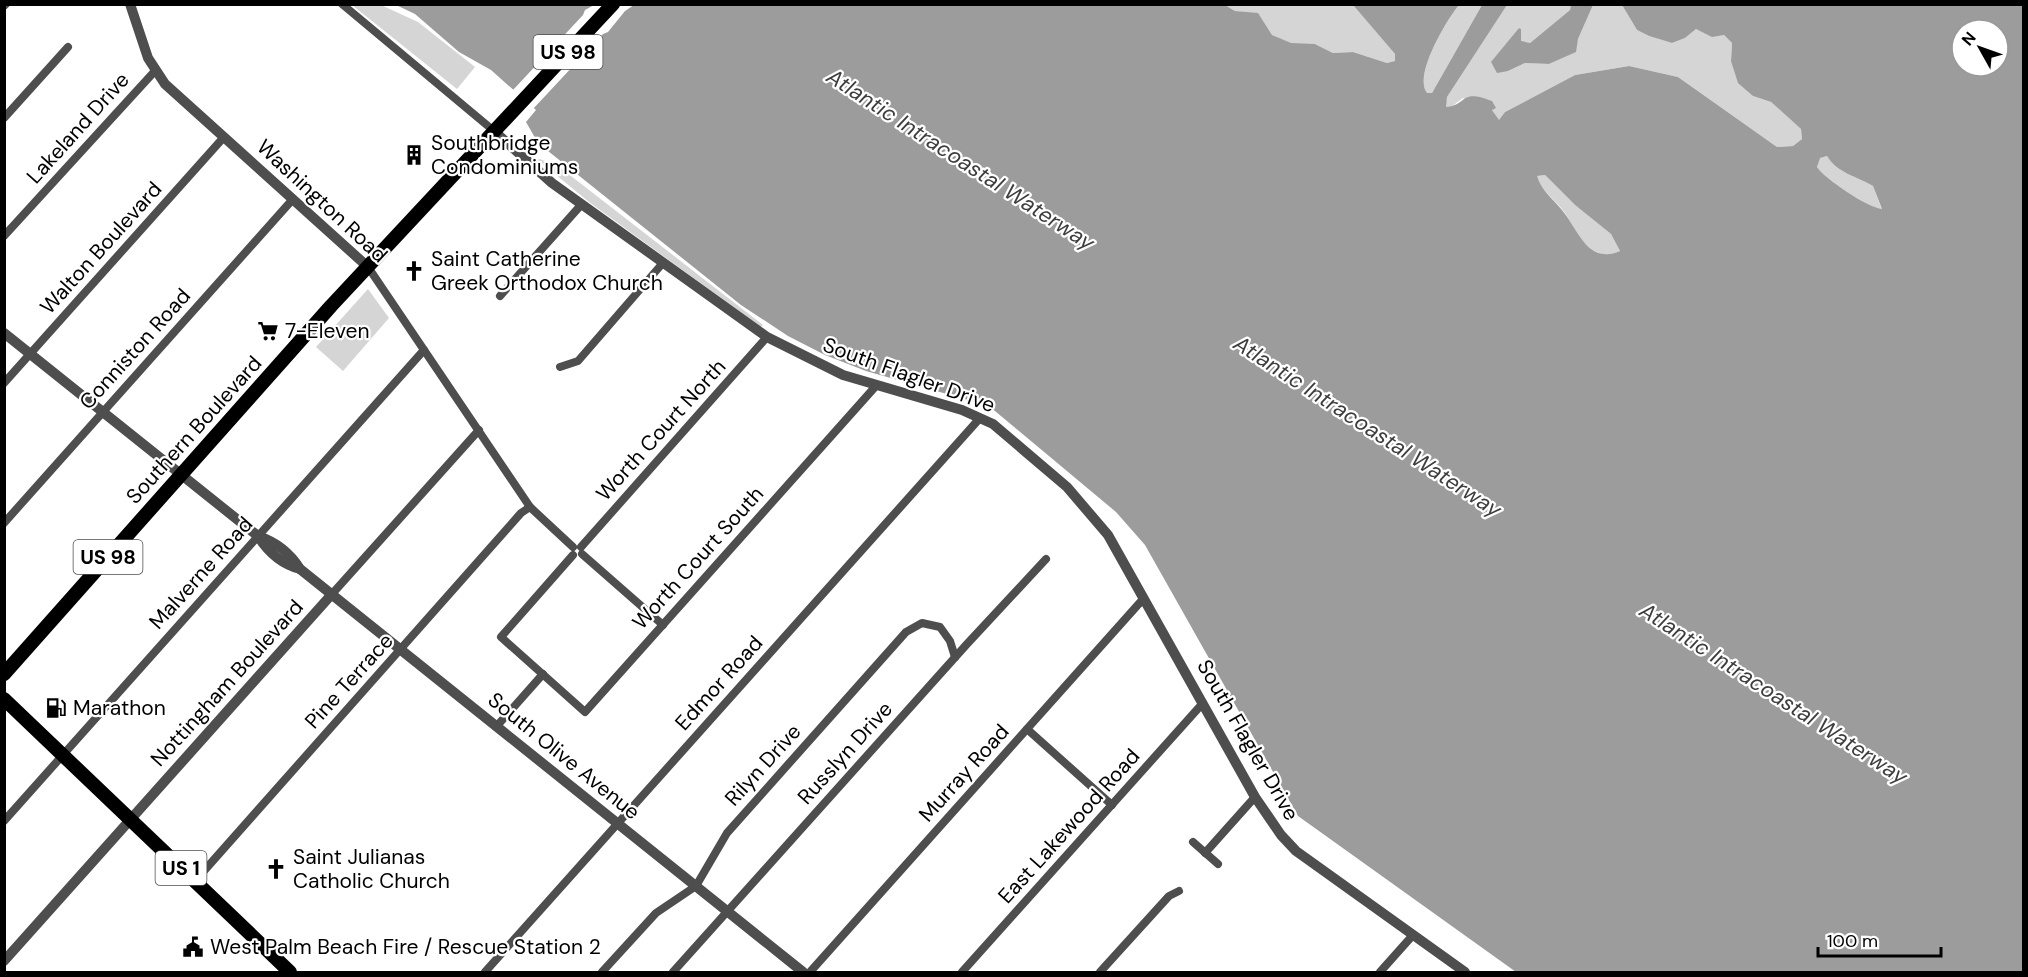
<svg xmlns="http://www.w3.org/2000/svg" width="2028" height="977" font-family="'DM Sans',sans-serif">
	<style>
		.green { fill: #d5d5d5 }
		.water { fill: #9c9c9c; fill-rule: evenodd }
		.pier { fill: #fff }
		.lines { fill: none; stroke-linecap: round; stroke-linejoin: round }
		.minor { stroke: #4e4e4e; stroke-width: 8 }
		.tertiary { stroke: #4e4e4e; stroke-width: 10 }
		.primary { stroke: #000; stroke-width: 14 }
		.labels { text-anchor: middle; stroke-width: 4.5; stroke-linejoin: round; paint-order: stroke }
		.shield { fill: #fff; stroke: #4c4c4c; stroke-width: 1.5 }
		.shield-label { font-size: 20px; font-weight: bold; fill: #000 }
		.street-label { font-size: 21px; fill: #000; stroke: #fff }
		.poi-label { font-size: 21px; fill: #000; stroke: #fff; text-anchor: start }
		.water-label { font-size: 22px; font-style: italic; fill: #3d3d3d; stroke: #fff }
	</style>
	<rect width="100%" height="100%" fill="#fff"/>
	<g class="green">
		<polygon points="352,5 381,5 418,22 475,67 457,89"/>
		<polygon points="1225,5 1353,5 1395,54 1396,61 1387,63 1353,52 1333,53 1315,44 1291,44 1272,35 1258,14 1235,11"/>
		<path d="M1459,5H1482L1432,93H1427C1413,76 1447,19 1459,5Z"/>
		<polygon points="1507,5 1571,5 1570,10 1530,43 1521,42 1521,29 1519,28 1509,42 1508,71 1525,63 1549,64 1575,52 1578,39 1593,5 1622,5 1637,30 1649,36 1672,43 1685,38 1696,29 1712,36 1724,35 1732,43 1731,61 1753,96 1771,102 1801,129 1802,139 1793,146 1777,147 1678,77 1629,66 1575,75 1505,112 1499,121 1492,110 1463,98 1451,107 1445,108 1447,97"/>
		<path d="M1827,156C1837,173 1856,176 1873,186L1882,210C1868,207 1825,179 1817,167L1819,158Z"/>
		<polygon points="540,159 562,169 763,325 761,327 589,202 538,160"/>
		<path d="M1545,175L1575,205L1611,234L1620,251C1590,264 1578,234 1565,213C1556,200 1542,192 1536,176Z"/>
		<polygon points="368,289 389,318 343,371 316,347"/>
	</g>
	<g class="water">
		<path d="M396,5H1225L1235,11L1258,13L1272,35L1291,43L1315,44L1333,53L1353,52L1387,63L1395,61V54L1353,5H1459C1447,19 1413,76 1427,93H1432L1482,5H1507L1447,97L1446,107C1468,105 1459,88 1492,101L1496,108L1492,110L1499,120L1505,112L1575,75L1629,66L1678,77L1777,147L1793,146L1802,139L1801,129L1771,102L1753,96L1738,83L1731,61L1732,43L1724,35L1712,37L1696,29L1685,38L1672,43L1649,36L1637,30L1622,5H2023V972H1516L1298,816L1145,545L1116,512L989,406L866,371L825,355L788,336L741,305L538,143L526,122L536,110L491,70L459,52L415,14ZM1962,30H1998V66H1962ZM1827,156C1837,173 1856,176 1873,186L1882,209C1868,208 1824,178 1817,167L1820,158ZM1545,175L1575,205L1611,234L1620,251C1587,265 1578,229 1562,210C1552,198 1541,190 1537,176Z"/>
		<polygon points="1571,5 1593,5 1578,39 1576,52 1549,64 1525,63 1508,71 1497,73 1491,62 1519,28 1521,29 1521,41 1530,43 1570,10"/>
	</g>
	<polygon class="pier" points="594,5 634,5 625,11 608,32 603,34 533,109 513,90 583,15 585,10"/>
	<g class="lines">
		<g class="minor">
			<polyline points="342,4 494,131"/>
			<polyline points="4,6 6,4"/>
			<polyline points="4,118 68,47"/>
			<polyline points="4,236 154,72"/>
			<polyline points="368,267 530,507 573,547"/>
			<polyline points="500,296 581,205"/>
			<polyline points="560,367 578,361 662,264"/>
			<polyline points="4,383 224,137"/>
			<polyline points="4,523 293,199"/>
			<polyline points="581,547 767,337"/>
			<polyline points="582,554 663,625"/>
			<polyline points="573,555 501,637 585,712 875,387"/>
			<polyline points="332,594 479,430"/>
			<polyline points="496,727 543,674"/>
			<polyline points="1027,729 1112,805"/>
			<polyline points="4,821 424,350"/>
			<polyline points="1193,842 1218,864"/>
			<polyline points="1205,853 1255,797"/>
			<polyline points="195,881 521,513 530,507"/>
			<polyline points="485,972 980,418"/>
			<polyline points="602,972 656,913 696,886 727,833 906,632 922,623 940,627 950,641 955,657"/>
			<polyline points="673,972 967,644 1046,559"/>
			<polyline points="810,972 1144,598"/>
			<polyline points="962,972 1203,703"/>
			<polyline points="1100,972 1169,896 1179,891"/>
			<polyline points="1380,972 1413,935"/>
		</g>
		<g class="tertiary">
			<polyline points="130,4 148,58 165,84 368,267"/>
			<polyline points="494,131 552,183 767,337 843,375 962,410 993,424 1067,487 1108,535 1255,797 1281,835 1296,851 1465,972"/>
			<path d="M4,333L258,536C276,542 290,553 300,569L803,972"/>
			<path d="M258,536C268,552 281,564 300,569"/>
			<polyline points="4,961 332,594"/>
		</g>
		<g class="primary">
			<polyline points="4,674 331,306 613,4"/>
			<polyline points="4,699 290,972"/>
		</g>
	</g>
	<defs>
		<g id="building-bare" transform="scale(1.62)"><path d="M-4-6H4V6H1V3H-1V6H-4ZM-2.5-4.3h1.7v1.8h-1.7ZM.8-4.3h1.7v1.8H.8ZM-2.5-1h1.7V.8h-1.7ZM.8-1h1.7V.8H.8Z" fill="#000" stroke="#fff" stroke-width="2.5" paint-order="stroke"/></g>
		<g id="church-bare" transform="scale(1.62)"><path d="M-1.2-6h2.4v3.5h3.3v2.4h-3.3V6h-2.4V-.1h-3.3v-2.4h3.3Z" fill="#000" stroke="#fff" stroke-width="2.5" paint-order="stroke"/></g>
		<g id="supermarket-bare" transform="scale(1.62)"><path d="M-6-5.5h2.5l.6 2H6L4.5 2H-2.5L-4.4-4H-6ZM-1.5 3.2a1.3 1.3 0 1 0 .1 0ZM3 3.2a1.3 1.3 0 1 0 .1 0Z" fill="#000" stroke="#fff" stroke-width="2.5" paint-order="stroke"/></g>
		<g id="fuel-bare" transform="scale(1.62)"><path d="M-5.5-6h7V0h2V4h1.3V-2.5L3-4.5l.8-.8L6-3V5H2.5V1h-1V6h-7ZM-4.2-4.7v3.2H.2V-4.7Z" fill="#000" stroke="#fff" stroke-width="2.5" paint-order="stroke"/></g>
		<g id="civic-bare" transform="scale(1.62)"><path d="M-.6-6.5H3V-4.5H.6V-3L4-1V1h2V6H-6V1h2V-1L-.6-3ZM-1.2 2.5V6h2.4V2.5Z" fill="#000" stroke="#fff" stroke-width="2.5" paint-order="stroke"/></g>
	</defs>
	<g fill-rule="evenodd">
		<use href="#building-bare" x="414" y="155"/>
		<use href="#church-bare" x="414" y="271"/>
		<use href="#supermarket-bare" x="268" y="331"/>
		<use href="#fuel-bare" x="56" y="708"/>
		<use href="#church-bare" x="276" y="869"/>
		<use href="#civic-bare" x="193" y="947"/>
	</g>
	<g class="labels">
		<g class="shield">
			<rect x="533.5" y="35" width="69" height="34" rx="4.5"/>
			<rect x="73.5" y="540" width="69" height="34" rx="4.5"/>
			<rect x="155.5" y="851" width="51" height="34" rx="4.5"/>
		</g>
		<g class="shield-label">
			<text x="568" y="59">US 98</text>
			<text x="108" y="564">US 98</text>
			<text x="181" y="875">US 1</text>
		</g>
		<g class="street-label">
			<text transform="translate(78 128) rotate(-48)" y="7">Lakeland Drive</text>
			<text transform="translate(322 201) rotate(43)" y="7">Washington Road</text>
			<text transform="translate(101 248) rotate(-48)" y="7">Walton Boulevard</text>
			<text transform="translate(135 349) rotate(-48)" y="7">Conniston Road</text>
			<text transform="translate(909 375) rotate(20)" y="7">South Flagler Drive</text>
			<text transform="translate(194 430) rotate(-48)" y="7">Southern Boulevard</text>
			<text transform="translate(661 430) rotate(-48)" y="7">Worth Court North</text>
			<text transform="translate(698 558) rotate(-48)" y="7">Worth Court South</text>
			<text transform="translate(201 573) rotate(-48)" y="7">Malverne Road</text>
			<text transform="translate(349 681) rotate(-48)" y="7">Pine Terrace</text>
			<text transform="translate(227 683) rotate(-48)" y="7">Nottingham Boulevard</text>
			<text transform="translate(719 683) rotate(-48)" y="7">Edmor Road</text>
			<text transform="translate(1248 740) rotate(60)" y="7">South Flagler Drive</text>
			<text transform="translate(845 753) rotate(-48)" y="7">Russlyn Drive</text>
			<text transform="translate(564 756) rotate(39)" y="7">South Olive Avenue</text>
			<text transform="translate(763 765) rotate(-48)" y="7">Rilyn Drive</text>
			<text transform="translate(964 773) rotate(-48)" y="7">Murray Road</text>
			<text transform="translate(1069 826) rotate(-48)" y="7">East Lakewood Road</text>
		</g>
		<g class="poi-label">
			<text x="431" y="150">Southbridge<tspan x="431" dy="24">Condominiums</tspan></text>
			<text x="431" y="266">Saint Catherine<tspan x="431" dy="24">Greek Orthodox Church</tspan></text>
			<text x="285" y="338">7-Eleven</text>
			<text x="73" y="715">Marathon</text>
			<text x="293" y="864">Saint Julianas<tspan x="293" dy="24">Catholic Church</tspan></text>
			<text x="210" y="954">West Palm Beach Fire / Rescue Station 2</text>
		</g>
		<g class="water-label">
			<text transform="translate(961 159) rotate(33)" y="8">Atlantic Intracoastal Waterway</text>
			<text transform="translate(1368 426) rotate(33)" y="8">Atlantic Intracoastal Waterway</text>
			<text transform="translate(1774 693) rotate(33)" y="8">Atlantic Intracoastal Waterway</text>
		</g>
	</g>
	<rect width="2028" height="977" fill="none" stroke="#000000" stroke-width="12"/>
	<g transform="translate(1980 48) rotate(310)"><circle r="28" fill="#ffffff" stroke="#999999" stroke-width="1.5"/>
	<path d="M0-4.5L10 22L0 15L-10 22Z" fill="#000000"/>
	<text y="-9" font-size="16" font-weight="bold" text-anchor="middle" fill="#000000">N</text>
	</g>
	<path d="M1818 947v9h123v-9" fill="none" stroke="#000000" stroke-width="3"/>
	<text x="1827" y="947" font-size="18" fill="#000000" stroke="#ffffff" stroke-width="4.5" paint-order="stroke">100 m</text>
</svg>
